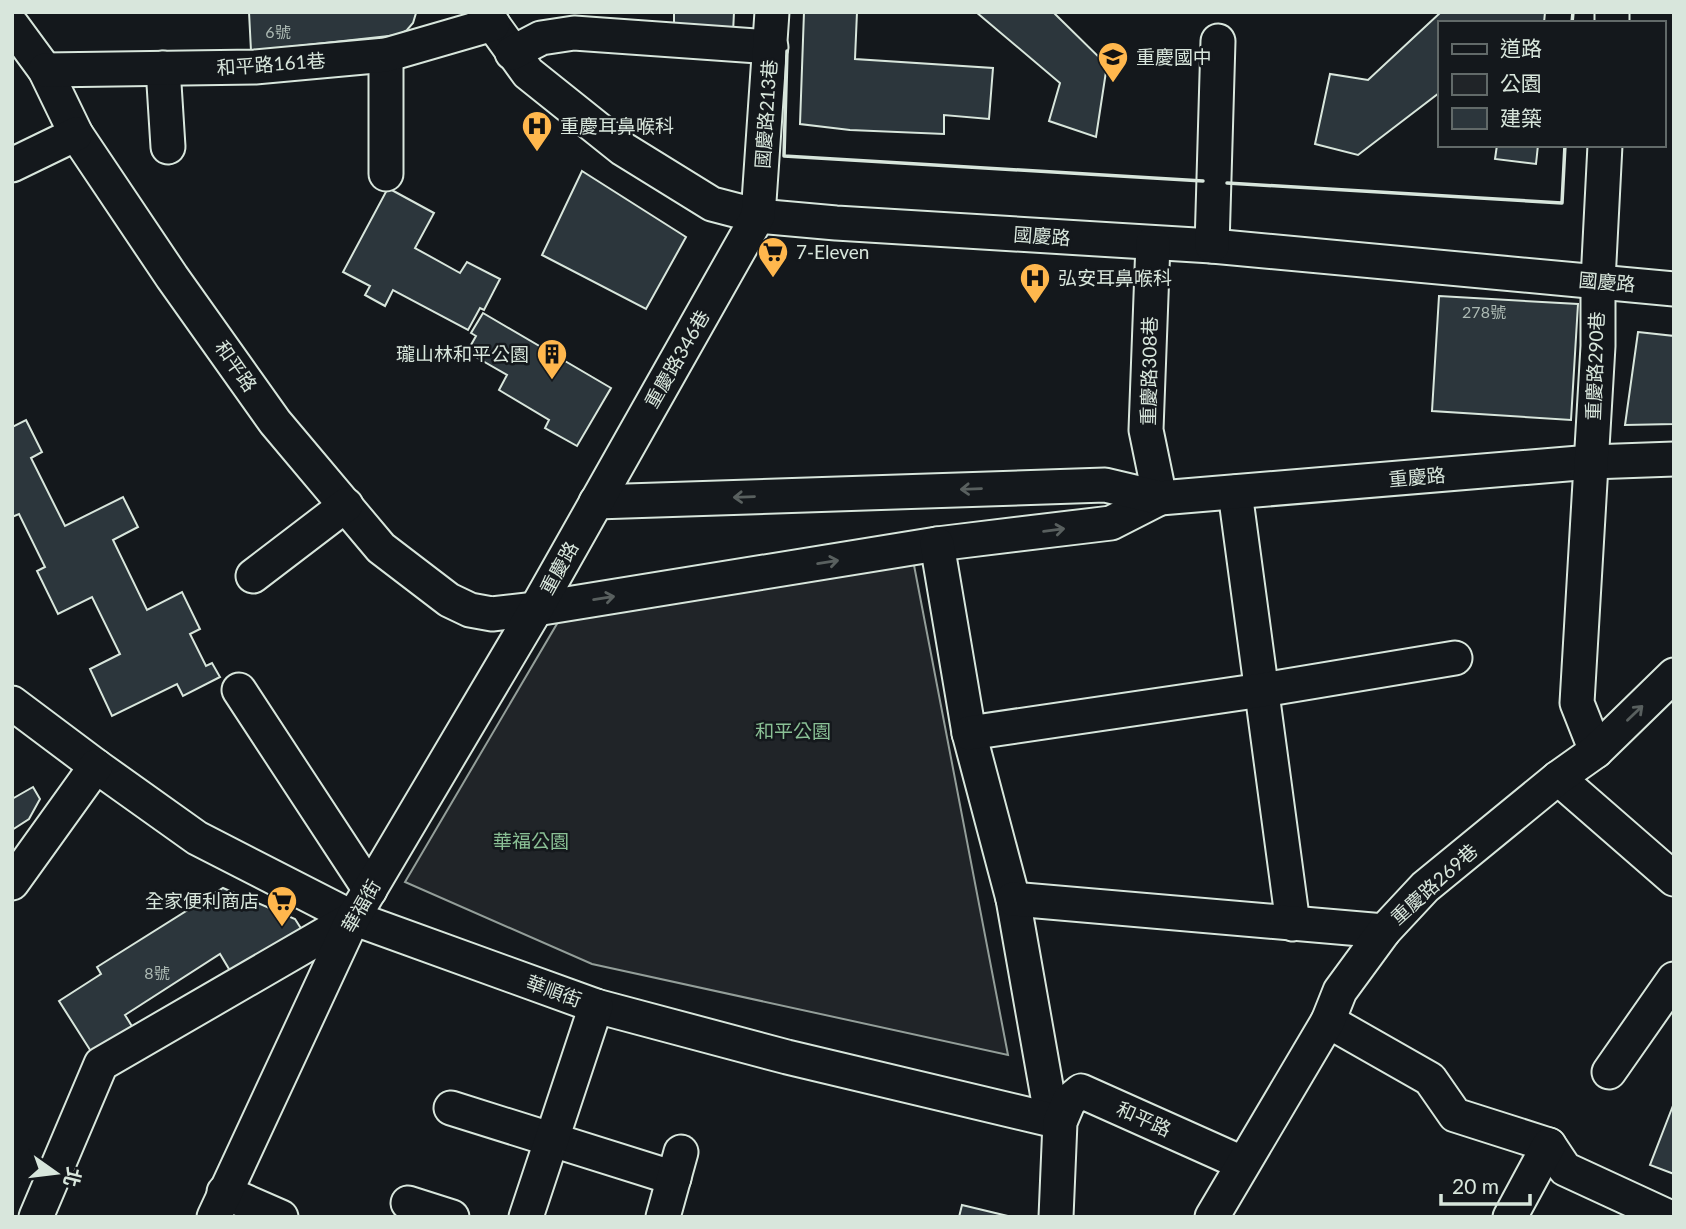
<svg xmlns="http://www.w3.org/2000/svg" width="1686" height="1229" font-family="Lato,'Noto Sans TC',sans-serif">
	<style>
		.green { fill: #202428; stroke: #939e99; stroke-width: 2 }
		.building { fill: #2c363c; stroke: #d8e6dc; stroke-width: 2 }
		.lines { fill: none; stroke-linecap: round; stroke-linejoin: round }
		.minor-casing { stroke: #d8e6dc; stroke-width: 37 }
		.minor { stroke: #14181c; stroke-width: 33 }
		.wall { stroke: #d8e6dc; stroke-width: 3.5 }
		.oneway { stroke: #59605f }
		.labels { text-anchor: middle; stroke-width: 5; stroke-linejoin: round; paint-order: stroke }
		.number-label { font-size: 16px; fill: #adbab4 }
		.poi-label { font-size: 19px; fill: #d8e6dc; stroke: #14181c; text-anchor: start }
		.street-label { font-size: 19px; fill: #d8e6dc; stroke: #14181c }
		.park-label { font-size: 19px; fill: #8ac095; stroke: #14181c }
	</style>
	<rect width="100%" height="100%" fill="#14181c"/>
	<polygon class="green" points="913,560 1008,1055 592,964 405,882 561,617"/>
	<g class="building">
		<polygon points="249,12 416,12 416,13 413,23 407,30 398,35 251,51"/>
		<polygon points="674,12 734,12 733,33 674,32"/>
		<polygon points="804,12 857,12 855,59 993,68 989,119 944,115 944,134 850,130 800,124"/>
		<polygon points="976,12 1057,12 1055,14 1107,65 1096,137 1049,121 1060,83"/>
		<polygon points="1441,12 1545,12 1544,23 1439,23 1439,93 1358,155 1315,144 1330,74 1368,80"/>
		<polygon points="1497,145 1538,145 1536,164 1495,159"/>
		<polygon points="582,171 686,237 646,309 542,255"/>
		<polygon points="388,188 434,213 415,248 460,273 467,262 500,279 484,310 480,308 468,330 393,290 385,306 365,295 370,286 343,272"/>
		<polygon points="1439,296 1578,304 1571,420 1432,411"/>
		<polygon points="483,313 611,388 577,446 545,428 549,420 499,390 507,375 467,352 476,336 471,333"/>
		<polygon points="1638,332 1674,336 1674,424 1625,425"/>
		<polygon points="26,420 42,452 31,458 65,526 123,497 138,527 113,540 147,610 182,592 200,629 190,634 206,666 212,663 220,677 183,696 177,684 112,716 90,669 120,654 92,597 58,614 37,571 45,567 19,514 12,517 12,427"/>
		<polygon points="33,787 40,799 29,819 12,830 12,799"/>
		<polygon points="223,888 295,919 302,930 232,974 220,954 125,1015 133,1028 92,1053 59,1001 101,974 97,967"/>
		<polygon points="1674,1103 1674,1174 1650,1165"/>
		<polygon points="962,1205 1012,1217 959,1217"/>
	</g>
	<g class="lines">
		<g class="minor-casing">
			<g id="minor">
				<polyline points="484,12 528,73 623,149 712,204 758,216 836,223 1212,246 1674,289"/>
				<polyline points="1612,23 1612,12"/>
				<polyline points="12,25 45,70 76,134 172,277 275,422 381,548 449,600 470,610 492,614 536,609 937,544 1111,523 1160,498"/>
				<polyline points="512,53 541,38 574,33 771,47"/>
				<polyline points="386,55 386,174"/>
				<polyline points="163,68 168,147"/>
				<polyline points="45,70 255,67 386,55 493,24"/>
				<polyline points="12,165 76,134"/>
				<polyline points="1153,243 1146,430 1160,498"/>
				<polyline points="1212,246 1218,41"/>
				<polyline points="1235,492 1293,924"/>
				<polyline points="596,502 1105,485 1160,498 1591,462 1674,459"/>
				<polyline points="937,544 969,733 1013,899 1052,1120"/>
				<polyline points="253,576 346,505"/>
				<polyline points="239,690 370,890"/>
				<polyline points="12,703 96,766 197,838 353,918 596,1006 787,1057 1060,1122"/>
				<polyline points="969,733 1262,690 1455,658"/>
				<polyline points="1596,751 1577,703 1598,346 1598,281 1605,145"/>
				<polyline points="1558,778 1674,879"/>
				<polyline points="12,883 96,766"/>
				<polyline points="1013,899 1384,931"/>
				<polyline points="1328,1021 1430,1079 1455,1115 1549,1145 1565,1169 1669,1217"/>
				<polyline points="1609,1072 1674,979"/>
				<polyline points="451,1108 674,1178"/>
				<polyline points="224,1192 281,1217"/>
				<polyline points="408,1203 452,1217"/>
				<polyline points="36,1217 101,1064 353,918"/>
				<polyline points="214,1217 353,918 536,609 758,216 772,12"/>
				<polyline points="526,1217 596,1006"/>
				<polyline points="663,1217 681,1152"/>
				<polyline points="1056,1217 1060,1122 1069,1101 1081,1091 1242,1163"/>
				<polyline points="1212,1217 1328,1021 1340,991 1384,931 1425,887 1558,778 1596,751 1674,675"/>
				<polyline points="1510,1217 1549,1145"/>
			</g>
		</g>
		<use href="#minor" class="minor"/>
		<g class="wall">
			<polyline points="1572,23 1573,12"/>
			<polyline points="787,51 784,156 1203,181"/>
			<polyline points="1227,183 1562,203 1565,145"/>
		</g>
	</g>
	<defs><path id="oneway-shaft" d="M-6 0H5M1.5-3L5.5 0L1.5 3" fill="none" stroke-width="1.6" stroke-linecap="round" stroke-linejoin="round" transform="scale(1.75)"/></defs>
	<g class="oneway">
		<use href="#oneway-shaft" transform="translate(971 489) rotate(178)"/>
		<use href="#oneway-shaft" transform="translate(744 497) rotate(178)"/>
		<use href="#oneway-shaft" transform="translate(1054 530) rotate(-7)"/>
		<use href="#oneway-shaft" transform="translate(828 562) rotate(-9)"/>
		<use href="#oneway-shaft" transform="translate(604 598) rotate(-9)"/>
		<use href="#oneway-shaft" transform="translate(1635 713) rotate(-44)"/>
	</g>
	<defs>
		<g id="school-pin" transform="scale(1.575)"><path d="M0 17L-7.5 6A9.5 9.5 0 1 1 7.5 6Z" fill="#ffb74d" stroke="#14181c"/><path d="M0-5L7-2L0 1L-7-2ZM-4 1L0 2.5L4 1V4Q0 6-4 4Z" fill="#111"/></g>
		<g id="hospital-pin" transform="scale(1.575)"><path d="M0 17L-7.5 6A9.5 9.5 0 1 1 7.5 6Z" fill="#ffb74d" stroke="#14181c"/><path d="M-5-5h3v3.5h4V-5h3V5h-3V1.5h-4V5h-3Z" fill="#111"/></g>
		<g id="supermarket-pin" transform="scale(1.575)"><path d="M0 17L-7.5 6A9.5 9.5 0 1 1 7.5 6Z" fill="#ffb74d" stroke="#14181c"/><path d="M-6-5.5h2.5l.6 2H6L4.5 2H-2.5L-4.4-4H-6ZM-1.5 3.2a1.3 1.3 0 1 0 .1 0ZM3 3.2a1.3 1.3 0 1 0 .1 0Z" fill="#111"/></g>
		<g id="building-pin" transform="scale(1.575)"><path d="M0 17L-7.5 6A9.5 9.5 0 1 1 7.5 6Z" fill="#ffb74d" stroke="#14181c"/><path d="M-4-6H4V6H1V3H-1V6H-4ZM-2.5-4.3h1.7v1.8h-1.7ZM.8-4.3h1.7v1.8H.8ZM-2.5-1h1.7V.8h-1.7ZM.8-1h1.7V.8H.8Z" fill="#111"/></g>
	</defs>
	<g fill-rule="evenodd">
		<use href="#school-pin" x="1113" y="57"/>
		<use href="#hospital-pin" x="537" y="126"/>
		<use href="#supermarket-pin" x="773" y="252"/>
		<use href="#hospital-pin" x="1035" y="278"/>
		<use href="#building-pin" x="552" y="354"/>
		<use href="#supermarket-pin" x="282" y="901"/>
	</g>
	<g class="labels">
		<g class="number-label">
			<text x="278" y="38">6號</text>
			<text x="1484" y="318">278號</text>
			<text x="157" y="979">8號</text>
		</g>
		<g class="poi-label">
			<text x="1136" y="64">重慶國中</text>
			<text x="560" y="133">重慶耳鼻喉科</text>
			<text x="796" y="259">7-Eleven</text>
			<text x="1058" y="285">弘安耳鼻喉科</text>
			<text x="529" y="361" text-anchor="end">瓏山林和平公園</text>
			<text x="259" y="908" text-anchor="end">全家便利商店</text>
		</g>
		<g class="street-label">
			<text transform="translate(271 64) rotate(-4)" y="7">和平路161巷</text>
			<text transform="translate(766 114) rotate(-86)" y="7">國慶路213巷</text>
			<text transform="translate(1042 236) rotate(4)" y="7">國慶路</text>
			<text transform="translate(1607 282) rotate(5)" y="7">國慶路</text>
			<text transform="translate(677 359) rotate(-60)" y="7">重慶路346巷</text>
			<text transform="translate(236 366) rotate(55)" y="7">和平路</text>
			<text transform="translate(1595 366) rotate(-88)" y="7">重慶路290巷</text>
			<text transform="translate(1149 371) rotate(-89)" y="7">重慶路308巷</text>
			<text transform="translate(1417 477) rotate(-5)" y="7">重慶路</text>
			<text transform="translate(559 568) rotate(-61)" y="7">重慶路</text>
			<text transform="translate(1434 884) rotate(-42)" y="7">重慶路269巷</text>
			<text transform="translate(361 906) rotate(-60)" y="7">華福街</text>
			<text transform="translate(554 991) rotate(20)" y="7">華順街</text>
			<text transform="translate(1144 1119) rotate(24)" y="7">和平路</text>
		</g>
		<g class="park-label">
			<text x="793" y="738">和平公園</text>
			<text x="531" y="848">華福公園</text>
		</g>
	</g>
	<rect width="1686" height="1229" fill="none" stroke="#d8e6dc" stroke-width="28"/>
	<rect x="1438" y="21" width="228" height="126" fill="#14181c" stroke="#626a69" stroke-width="2"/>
	<rect x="1452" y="44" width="35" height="10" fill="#14181c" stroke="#626a69" stroke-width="2"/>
	<text x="1500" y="56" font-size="21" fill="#d8e6dc">道路</text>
	<rect x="1452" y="74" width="35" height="21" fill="#202428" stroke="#626a69" stroke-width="2"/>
	<text x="1500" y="91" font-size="21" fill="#d8e6dc">公園</text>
	<rect x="1452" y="108" width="35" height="21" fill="#2c363c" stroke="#626a69" stroke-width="2"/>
	<text x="1500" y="126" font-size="21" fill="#d8e6dc">建築</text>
	<g transform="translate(56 1173) rotate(104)" stroke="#14181c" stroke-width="5" paint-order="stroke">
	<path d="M0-5L12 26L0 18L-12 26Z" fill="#d8e6dc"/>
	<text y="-10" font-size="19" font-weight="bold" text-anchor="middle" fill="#d8e6dc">北</text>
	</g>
	<path d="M1441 1194v10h89v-10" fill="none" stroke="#d8e6dc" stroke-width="3.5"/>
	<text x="1452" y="1194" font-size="21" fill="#d8e6dc" stroke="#14181c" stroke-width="5" paint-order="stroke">20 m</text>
</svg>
